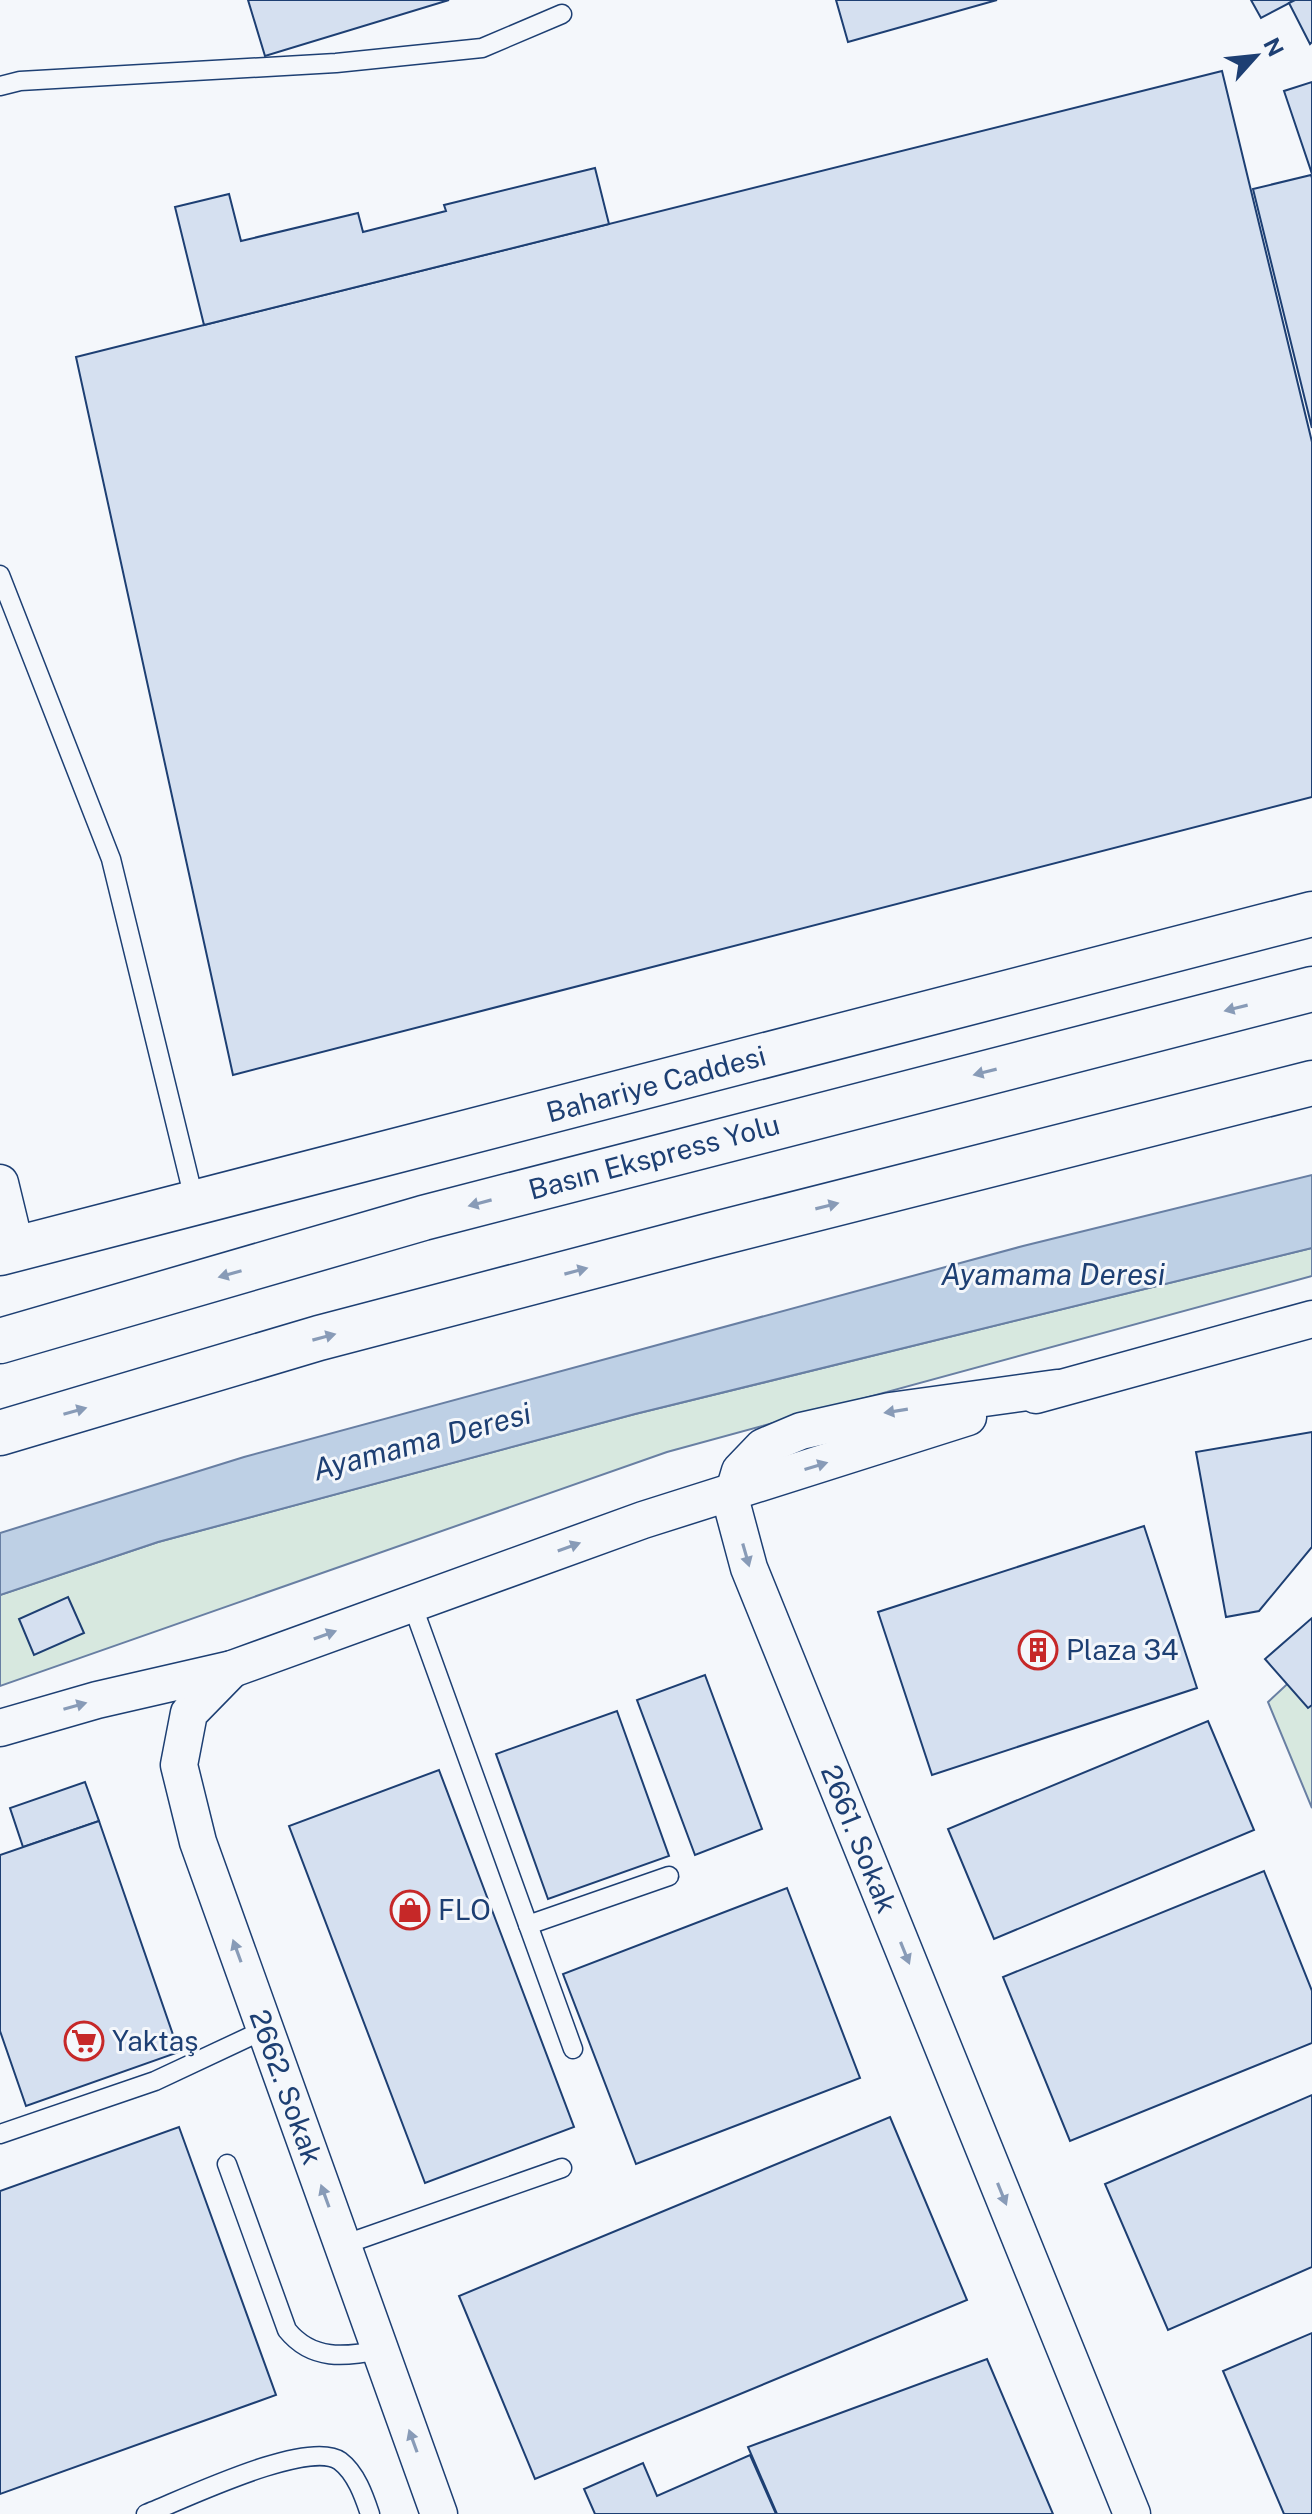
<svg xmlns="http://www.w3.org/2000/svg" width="1312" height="2514" font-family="'Public Sans',sans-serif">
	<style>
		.green { fill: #d7e8df; stroke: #687fa3; stroke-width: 2 }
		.water { fill: #bed0e5; stroke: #687fa3; stroke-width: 2 }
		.building { fill: #d5e0f0; stroke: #1d3f73; stroke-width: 2 }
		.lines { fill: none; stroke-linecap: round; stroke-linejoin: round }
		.service-casing { stroke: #1d3f73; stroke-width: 21 }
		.minor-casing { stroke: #1d3f73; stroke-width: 39 }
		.primary-casing { stroke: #1d3f73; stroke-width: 47 }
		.motorway-casing { stroke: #1d3f73; stroke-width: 47 }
		.service { stroke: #f4f7fb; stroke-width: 18 }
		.minor { stroke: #f4f7fb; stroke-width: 36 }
		.primary { stroke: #f4f7fb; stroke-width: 44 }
		.motorway { stroke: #f4f7fb; stroke-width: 44 }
		.oneway { fill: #889bb7 }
		.labels { text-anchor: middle; stroke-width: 6; stroke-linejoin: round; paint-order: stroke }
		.street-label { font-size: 28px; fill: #1d3f73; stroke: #f4f7fb }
		.poi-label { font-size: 28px; fill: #1d3f73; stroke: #f4f7fb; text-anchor: start }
		.water-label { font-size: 30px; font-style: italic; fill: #1d3f73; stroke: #f4f7fb }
	</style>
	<rect width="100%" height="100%" fill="#f4f7fb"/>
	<g class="green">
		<polygon points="1312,1248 1312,1276 667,1452 0,1686 0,1595 158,1542 635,1414"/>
		<polygon points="1312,1661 1312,1808 1268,1702"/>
	</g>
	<polygon class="water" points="1312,1175 1312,1248 635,1414 158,1542 0,1595 0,1533 244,1457 1023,1246"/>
	<g class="building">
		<polygon points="248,0 449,0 265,56"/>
		<polygon points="836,0 997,0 848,42"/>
		<polygon points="1251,0 1295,0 1261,18"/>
		<polygon points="1295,0 1312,0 1312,42 1310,44 1289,3"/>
		<polygon points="1222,71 1312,442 1312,797 233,1075 76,357"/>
		<polygon points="1312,82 1312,174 1284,91"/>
		<polygon points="595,168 609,224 204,325 175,207 229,194 241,241 358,213 363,232 446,211 444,205"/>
		<polygon points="1311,175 1312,178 1312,428 1253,189"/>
		<polygon points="1312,1432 1312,1547 1259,1611 1226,1617 1196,1452"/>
		<polygon points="1144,1526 1197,1688 932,1775 878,1612"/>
		<polygon points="68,1597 84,1633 34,1655 19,1619"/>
		<polygon points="1312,1618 1312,1705 1308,1708 1265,1659"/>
		<polygon points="705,1675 762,1829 695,1855 637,1700"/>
		<polygon points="617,1711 669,1856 548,1899 496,1754"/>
		<polygon points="1208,1721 1254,1830 994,1939 948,1829"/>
		<polygon points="439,1770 574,2127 425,2183 289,1826"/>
		<polygon points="85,1782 99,1821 23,1847 10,1808"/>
		<polygon points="99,1821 179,2052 26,2106 0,2031 0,1855"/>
		<polygon points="1264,1871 1312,1991 1312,2043 1070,2141 1003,1977"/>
		<polygon points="787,1888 860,2078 636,2164 563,1974"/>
		<polygon points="1312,2095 1312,2267 1168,2330 1105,2184"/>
		<polygon points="890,2117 967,2300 535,2479 459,2296"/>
		<polygon points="179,2127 276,2395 0,2494 0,2191"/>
		<polygon points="1312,2333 1312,2514 1284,2514 1223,2371"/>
		<polygon points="987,2359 1053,2514 777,2514 748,2447"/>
		<polygon points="750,2455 776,2514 595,2514 584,2489 643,2463 657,2496"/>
	</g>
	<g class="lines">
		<g class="service-casing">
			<g id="service">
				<polyline points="0,86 20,81 336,63 482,48 562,14"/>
				<polyline points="0,575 111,859 195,1203"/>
				<polyline points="412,1604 573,2049"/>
				<polyline points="528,1925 669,1876"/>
				<polyline points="0,2134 155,2081 266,2029"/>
				<path d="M227,2164L287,2330C312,2361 345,2357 381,2350"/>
				<polyline points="343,2245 562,2168"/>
				<path d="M146,2514C182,2500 309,2438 340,2461C356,2473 364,2496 370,2514"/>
			</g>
		</g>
		<g class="minor-casing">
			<g id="minor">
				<polyline points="0,1183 16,1249"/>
				<polyline points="1057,1388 890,1411 801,1431 763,1447 740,1471 731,1501 749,1568 1132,2514"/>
				<polyline points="1036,1395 1312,1319"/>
				<polyline points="232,1669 189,1713 179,1765 198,1842 439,2514"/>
				<polyline points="0,1728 97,1700 232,1669 643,1520 968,1417"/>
			</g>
		</g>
		<g class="primary-casing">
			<polyline id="primary" points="0,1253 1312,914"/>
		</g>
		<g class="motorway-casing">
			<g id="motorway">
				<polyline points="0,1341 423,1218 1312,989"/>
				<polyline points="0,1433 319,1338 708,1236 1312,1083"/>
			</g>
		</g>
		<use href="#service" class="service"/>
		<use href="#minor" class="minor"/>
		<use href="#primary" class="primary"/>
		<use href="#motorway" class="motorway"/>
	</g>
	<defs><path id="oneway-solid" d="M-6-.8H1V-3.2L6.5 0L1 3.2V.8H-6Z" transform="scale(2)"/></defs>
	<g class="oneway">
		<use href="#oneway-solid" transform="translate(1236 1008) rotate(166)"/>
		<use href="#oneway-solid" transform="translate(985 1072) rotate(166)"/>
		<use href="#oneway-solid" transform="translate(480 1203) rotate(165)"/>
		<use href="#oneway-solid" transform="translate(827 1206) rotate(-14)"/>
		<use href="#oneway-solid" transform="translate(576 1271) rotate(-15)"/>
		<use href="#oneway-solid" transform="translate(230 1274) rotate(164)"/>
		<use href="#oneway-solid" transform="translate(324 1337) rotate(-15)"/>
		<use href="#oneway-solid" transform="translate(75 1411) rotate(-16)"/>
		<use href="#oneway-solid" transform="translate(896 1411) rotate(171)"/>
		<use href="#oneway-solid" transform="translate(816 1466) rotate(-17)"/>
		<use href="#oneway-solid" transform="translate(569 1547) rotate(-20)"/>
		<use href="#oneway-solid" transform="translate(746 1555) rotate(74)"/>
		<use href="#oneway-solid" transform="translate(325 1635) rotate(-20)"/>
		<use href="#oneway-solid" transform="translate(75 1706) rotate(-16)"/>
		<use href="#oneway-solid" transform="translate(237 1951) rotate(-110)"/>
		<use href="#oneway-solid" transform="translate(905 1953) rotate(68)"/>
		<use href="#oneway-solid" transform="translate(1002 2194) rotate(68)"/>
		<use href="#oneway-solid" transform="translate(325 2196) rotate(-110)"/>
		<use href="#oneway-solid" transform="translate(413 2441) rotate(-110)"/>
	</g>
	<defs>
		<g id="building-ring" transform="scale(2)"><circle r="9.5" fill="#f4f7fb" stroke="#c62828" stroke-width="1.5"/><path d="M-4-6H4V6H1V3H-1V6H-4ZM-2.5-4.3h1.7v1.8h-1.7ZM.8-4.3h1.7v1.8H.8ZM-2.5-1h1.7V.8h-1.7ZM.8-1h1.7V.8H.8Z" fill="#c62828"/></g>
		<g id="shop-ring" transform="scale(2)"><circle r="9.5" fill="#f4f7fb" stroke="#c62828" stroke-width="1.5"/><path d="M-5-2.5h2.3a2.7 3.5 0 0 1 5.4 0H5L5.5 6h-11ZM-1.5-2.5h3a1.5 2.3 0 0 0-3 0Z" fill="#c62828"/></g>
		<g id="supermarket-ring" transform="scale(2)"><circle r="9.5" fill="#f4f7fb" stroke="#c62828" stroke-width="1.5"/><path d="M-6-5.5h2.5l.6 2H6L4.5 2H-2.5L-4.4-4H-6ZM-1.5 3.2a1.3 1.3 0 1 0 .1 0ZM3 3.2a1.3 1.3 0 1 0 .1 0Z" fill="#c62828"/></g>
	</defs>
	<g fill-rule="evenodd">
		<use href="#building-ring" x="1038" y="1650"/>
		<use href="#shop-ring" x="410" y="1910"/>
		<use href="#supermarket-ring" x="84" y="2041"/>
	</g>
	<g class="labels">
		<g class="street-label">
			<text transform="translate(656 1084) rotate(-15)" y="10">Bahariye Caddesi</text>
			<text transform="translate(654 1157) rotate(-15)" y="10">Basın Ekspress Yolu</text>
			<text transform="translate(859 1839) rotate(68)" y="10">2661. Sokak</text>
			<text transform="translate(286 2087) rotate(70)" y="10">2662. Sokak</text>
		</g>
		<g class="poi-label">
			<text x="1066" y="1660">Plaza 34</text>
			<text x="438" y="1920">FLO</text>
			<text x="112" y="2051">Yaktaş</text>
		</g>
		<g class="water-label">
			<text x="1053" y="1285">Ayamama Deresi</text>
			<text transform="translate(422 1442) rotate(-15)" y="10">Ayamama Deresi</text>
		</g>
	</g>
	<g transform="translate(1256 56) rotate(63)" stroke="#f4f7fb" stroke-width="6" paint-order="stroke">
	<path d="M0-6L14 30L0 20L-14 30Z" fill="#1d3f73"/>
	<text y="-12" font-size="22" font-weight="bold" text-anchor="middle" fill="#1d3f73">N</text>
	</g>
</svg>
